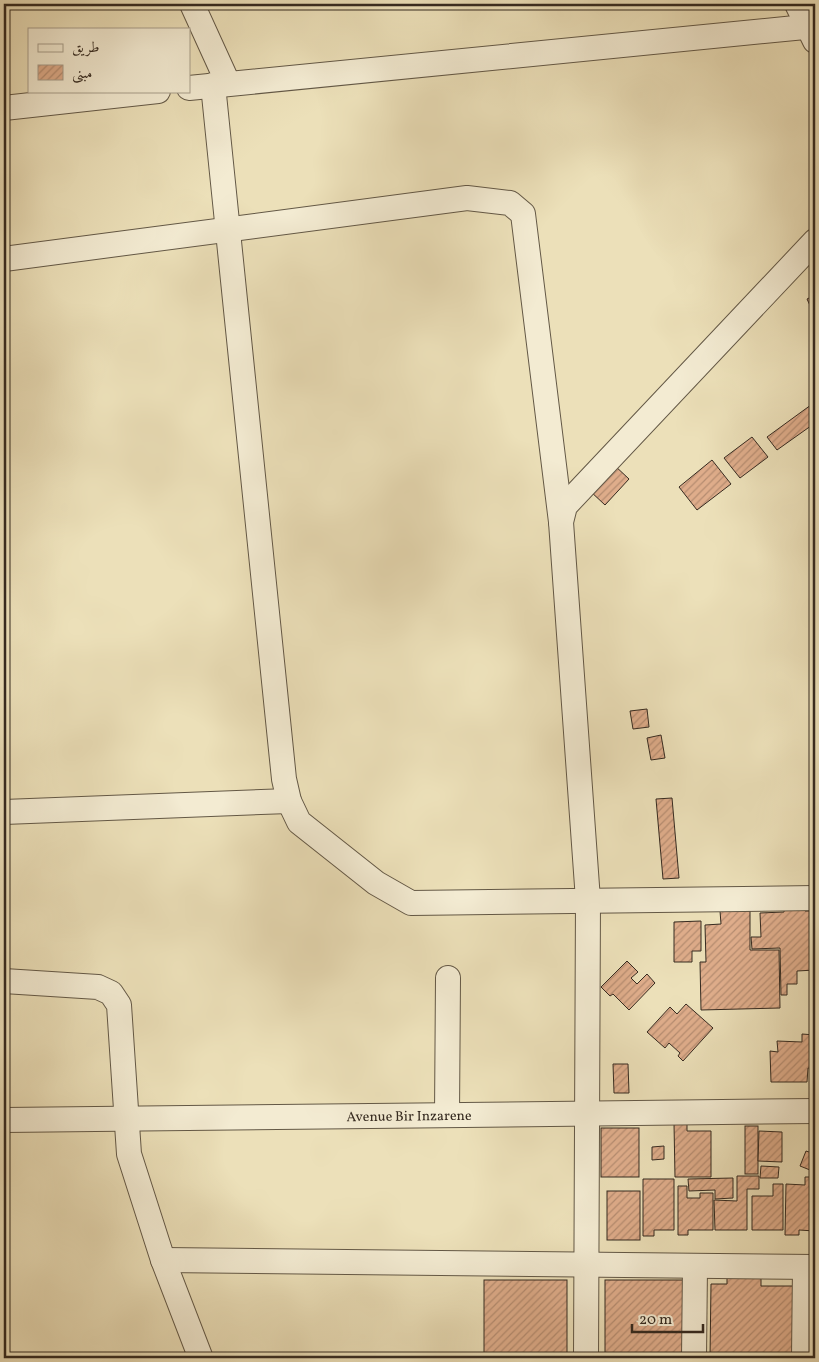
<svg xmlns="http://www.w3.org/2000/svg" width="819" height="1362" font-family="Vollkorn,Amiri,serif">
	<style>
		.building { fill: url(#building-hatch); stroke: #352a20 }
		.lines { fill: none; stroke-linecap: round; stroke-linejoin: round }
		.minor-casing { stroke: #635846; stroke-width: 26 }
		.minor { stroke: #f3ebd2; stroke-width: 24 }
		.labels { text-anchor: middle; stroke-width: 4; stroke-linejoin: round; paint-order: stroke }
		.street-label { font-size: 14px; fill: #352a20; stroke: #f3ebd2 }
	</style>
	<defs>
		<pattern id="building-hatch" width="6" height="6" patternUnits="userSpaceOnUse" patternTransform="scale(1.25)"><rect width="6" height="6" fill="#dfad8b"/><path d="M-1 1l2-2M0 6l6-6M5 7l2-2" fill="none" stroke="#b68d71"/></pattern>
	</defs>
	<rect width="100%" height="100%" fill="#ece0b9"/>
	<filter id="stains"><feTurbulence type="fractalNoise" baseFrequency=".004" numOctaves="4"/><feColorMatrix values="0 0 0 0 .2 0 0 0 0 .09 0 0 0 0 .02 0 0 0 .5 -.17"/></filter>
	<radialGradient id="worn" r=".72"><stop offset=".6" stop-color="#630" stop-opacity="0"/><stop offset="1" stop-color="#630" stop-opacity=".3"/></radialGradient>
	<g class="building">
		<polygon points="815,295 815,311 813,312 807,299"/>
		<polygon points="815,402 815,423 777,450 767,437"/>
		<polygon points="752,437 768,457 740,478 724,458"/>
		<polygon points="712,460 731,484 697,510 679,487"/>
		<polygon points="613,464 629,479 605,505 589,490"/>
		<polygon points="647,709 649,727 633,729 630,711"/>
		<polygon points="661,735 665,758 651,760 647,738"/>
		<polygon points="672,798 679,878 663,879 656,799"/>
		<polygon points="805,906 805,911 815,911 815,970 797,971 797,984 787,984 787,995 781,995 780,948 752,949 751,937 761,937 760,913 784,912 784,907"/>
		<polygon points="720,911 750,911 750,950 779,950 780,1008 701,1010 700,962 706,962 705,925 721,924"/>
		<polygon points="701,921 701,951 692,951 692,962 674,962 674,922"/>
		<polygon points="627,961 638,972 631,978 637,984 647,974 655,983 629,1010 613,994 610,996 601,987"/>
		<polygon points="686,1004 713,1028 683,1061 678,1056 680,1053 669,1043 665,1048 647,1032 670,1007 677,1014"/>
		<polygon points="802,1034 815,1035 815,1068 808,1068 807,1082 771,1082 770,1051 778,1052 777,1041 802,1042"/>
		<polygon points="613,1064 628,1064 629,1093 614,1093"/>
		<polygon points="810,1077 815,1077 815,1089 810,1088"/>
		<polygon points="687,1123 687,1131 711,1131 711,1177 675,1177 674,1124"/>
		<rect x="745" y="1126" width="13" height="48"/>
		<rect x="601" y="1128" width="38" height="49"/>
		<polygon points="759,1131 782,1132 782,1162 758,1161"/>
		<polygon points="664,1146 664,1159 652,1160 652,1147"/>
		<polygon points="806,1151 815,1154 810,1170 800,1166"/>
		<polygon points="761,1166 779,1167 778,1178 760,1178"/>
		<polygon points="737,1176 759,1176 759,1189 747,1189 747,1230 715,1230 714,1200 737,1201"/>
		<polygon points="805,1177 815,1177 815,1231 799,1230 799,1235 785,1235 786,1184 805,1185"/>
		<polygon points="733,1178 733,1198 715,1199 715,1190 689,1191 688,1179"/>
		<polygon points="643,1179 674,1179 674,1230 654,1230 654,1236 643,1236"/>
		<polygon points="773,1184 783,1184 783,1230 752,1230 752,1196 773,1196"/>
		<polygon points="678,1186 687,1186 687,1198 700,1198 700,1193 713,1193 713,1230 688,1230 688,1235 678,1235"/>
		<rect x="607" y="1191" width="33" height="49"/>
		<polygon points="727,1273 761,1273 761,1286 794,1286 794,1358 710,1358 711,1284 727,1284"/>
		<rect x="484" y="1280" width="83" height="78"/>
		<rect x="605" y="1280" width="79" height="78"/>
	</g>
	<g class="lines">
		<g class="minor-casing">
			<g id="minor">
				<polyline points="192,4 228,83"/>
				<polyline points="797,4 815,41"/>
				<polyline points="213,85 284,779 289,801 299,822 376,883 411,903 815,898"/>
				<polyline points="189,88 815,26"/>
				<polyline points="4,108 158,91"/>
				<polyline points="4,259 467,198 510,203 523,214 561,522"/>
				<polyline points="4,812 289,801"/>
				<polyline points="4,981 98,987 111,993 119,1005 129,1154 163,1260 200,1356"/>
				<polyline points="447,1115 448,978"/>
				<path id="s1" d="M4,1120L815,1111"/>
				<polyline points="163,1260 815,1267"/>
				<polyline points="586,1358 588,900 561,522 565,506 815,241"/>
				<polyline points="694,1358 695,1266"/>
				<polyline points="804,1358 805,1267"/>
			</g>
		</g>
		<use href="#minor" class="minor"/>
	</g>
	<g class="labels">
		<g class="street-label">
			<text dy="5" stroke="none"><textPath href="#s1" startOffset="405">Avenue Bir Inzarene</textPath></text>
		</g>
	</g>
	<rect width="819" height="1362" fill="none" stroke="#ece0b9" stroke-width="20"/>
	<rect x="5" y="5" width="809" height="1352" fill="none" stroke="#352a20" stroke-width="2.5"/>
	<rect x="10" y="10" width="799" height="1342" fill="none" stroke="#352a20"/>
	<rect x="28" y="28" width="162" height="65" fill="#f3ebd2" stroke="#a79e8b"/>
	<rect x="38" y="44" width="25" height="8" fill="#f3ebd2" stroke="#a79e8b"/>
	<text x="72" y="52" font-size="15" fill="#352a20">طريق</text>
	<rect x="38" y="65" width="25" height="15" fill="url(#building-hatch)" stroke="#a79e8b"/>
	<text x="72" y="78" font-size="15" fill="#352a20">مبنى</text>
	<path d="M632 1324v8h71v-8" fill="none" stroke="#352a20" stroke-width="2.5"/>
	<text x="639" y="1324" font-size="15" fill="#352a20" stroke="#f3ebd2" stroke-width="4" paint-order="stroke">20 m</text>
	<rect width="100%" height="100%" filter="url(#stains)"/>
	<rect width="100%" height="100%" fill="url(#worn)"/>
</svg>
